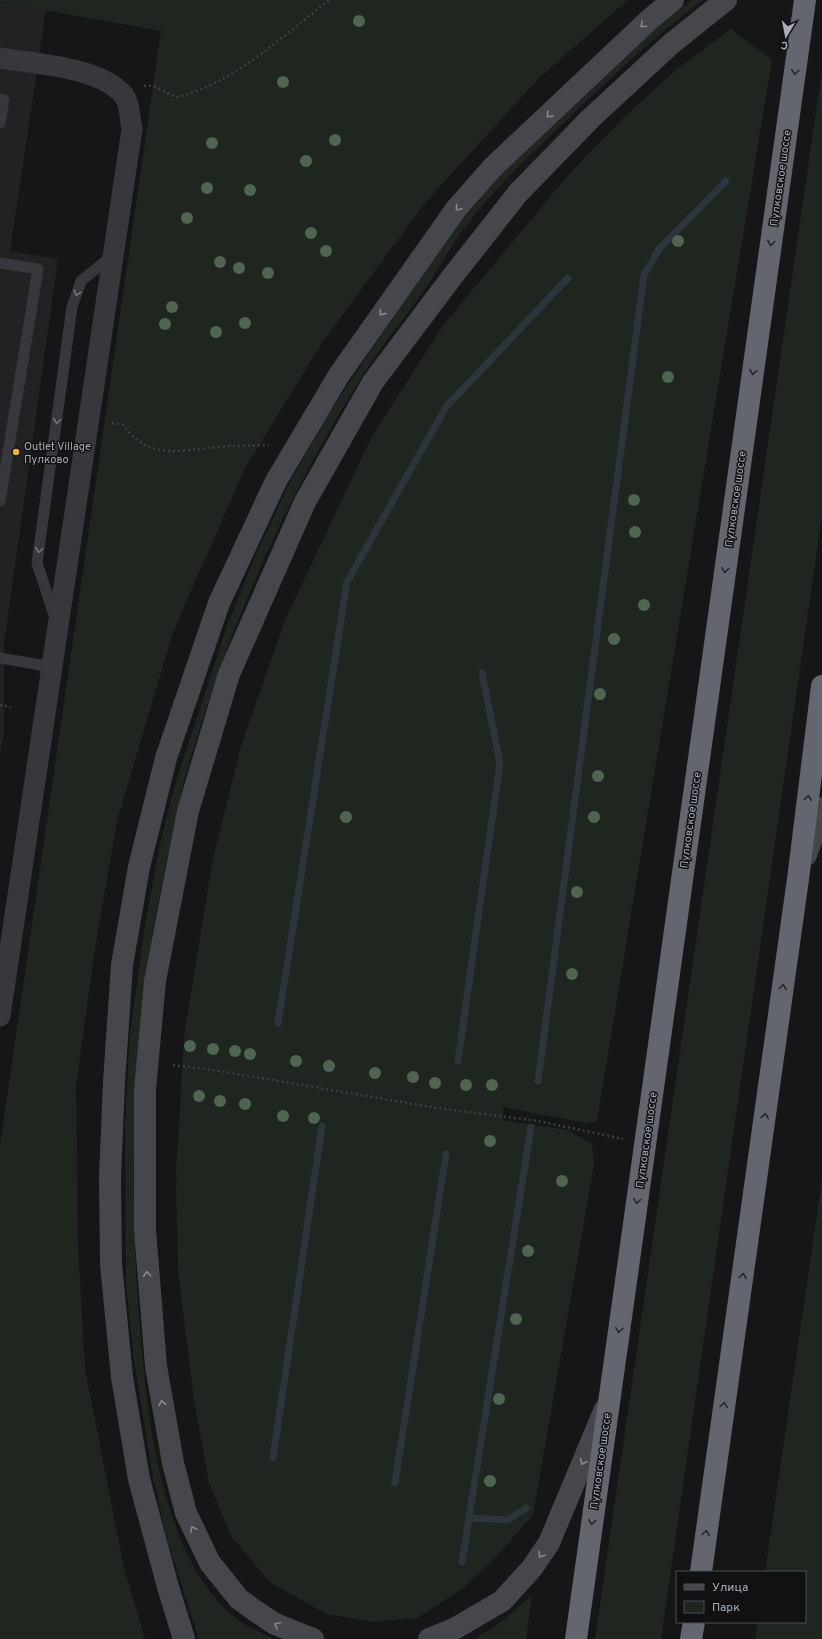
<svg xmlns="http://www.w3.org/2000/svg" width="822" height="1639" font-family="Overpass,sans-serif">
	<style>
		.built { fill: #222225 }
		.green { fill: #1e261f }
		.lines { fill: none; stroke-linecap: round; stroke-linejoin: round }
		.stream { stroke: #2c353c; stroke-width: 7 }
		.path { stroke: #3d3f44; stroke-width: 2.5; stroke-dasharray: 2 3; stroke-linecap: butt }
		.lane { stroke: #37383d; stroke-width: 11 }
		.street { stroke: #37383d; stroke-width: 21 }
		.secondary { stroke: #45474d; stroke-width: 22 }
		.highway { stroke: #63666e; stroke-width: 22 }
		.tree { fill: #506452 }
		.oneway { stroke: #858993 }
		.oneway2 { stroke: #26262a }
		.oneway3 { stroke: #757881 }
		.poi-dot { fill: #f2b134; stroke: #111113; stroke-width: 1.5 }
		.labels { text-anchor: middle; stroke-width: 3; stroke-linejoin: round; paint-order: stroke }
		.street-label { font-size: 11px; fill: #a8adb8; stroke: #111113 }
		.poi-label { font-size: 11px; fill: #a8adb8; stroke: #111113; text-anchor: start }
	</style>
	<rect width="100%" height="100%" fill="#161618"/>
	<polygon class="built" points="0,2 46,10 10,251 58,259 4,644 4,731 0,757"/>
	<g class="green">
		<polygon points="0,0 628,0 539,78 424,204 322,343 245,468 173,632 117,821 94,955 76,1087 78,1245 85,1369 124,1568 145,1639 0,1639 0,1146 161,31 0,2"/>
		<path d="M692,0H703C653,37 607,81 563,124C529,156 494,189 466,226C449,248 436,274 420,296C402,321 382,346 365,372C285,497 223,639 184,782C176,812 171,843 164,873C153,928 143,984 139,1040C131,1139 132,1239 141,1339C148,1425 164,1558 233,1616C244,1626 261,1632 274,1639H199L166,1536L152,1471L134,1360L126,1284L125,1123L130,1034L145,925L159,848L176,781L227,626L256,554L293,476L326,418L390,321L460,222L514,159L651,32Z"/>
		<polygon points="731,29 772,60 597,1121 586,1123 503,1107 503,1120 568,1130 592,1144 594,1165 533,1515 495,1558 463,1588 417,1618 372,1622 326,1614 270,1582 232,1537 209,1483 194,1400 178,1271 176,1174 184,1037 212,863 241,746 285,620 373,434 445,323 570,173 625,116 677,69"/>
		<polygon points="822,70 822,515 661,1639 595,1639"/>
		<polygon points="822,1180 822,1639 755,1639 758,1622 805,1622 805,1572 765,1572"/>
		<polygon points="532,1595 526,1639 475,1639 500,1623"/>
	</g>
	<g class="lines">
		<g class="stream">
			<polyline points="278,1023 347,582 446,407 568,278"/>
			<polyline points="458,1061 500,763 482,673"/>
			<polyline points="538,1081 644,275 659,249 726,181"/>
			<polyline points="273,1458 322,1126"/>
			<polyline points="395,1483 446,1154"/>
			<polyline points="470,1518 508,1520 526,1508"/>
			<polyline points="462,1562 531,1127"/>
		</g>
		<g class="path">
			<path d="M144,86C157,83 165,94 177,97C233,84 284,35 329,0"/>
			<path d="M112,423L123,425C149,461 181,450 219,447C235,445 252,446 269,445"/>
			<polyline points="0,705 11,707"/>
			<polyline points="173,1065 213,1070 437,1108 538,1121 623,1139"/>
		</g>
		<g class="lane">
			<polyline points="0,99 4,100 0,123"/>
			<polyline points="0,263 38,269 0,501"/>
			<polyline points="55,618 37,563 72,307 81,281 112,256"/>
			<polyline points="0,658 52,667"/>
		</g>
		<path class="street" d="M0,58C34,64 107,67 126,99C130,106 130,120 132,129L0,1016"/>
		<g class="secondary">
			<polyline points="806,855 822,808"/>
			<polyline points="184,1639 168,1587 139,1479 122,1377 111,1264 110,1177 114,1082 122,965 139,867 166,758 219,603 276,481 339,375 456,209 493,167 649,20 673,0"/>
			<polyline points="313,1639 275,1624 254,1610 239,1599 210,1563 186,1513 173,1463 156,1366 145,1230 145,1090 155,981 188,811 229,674 305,502 373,382 452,277 518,193 591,118 671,44 726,0"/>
			<polyline points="429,1639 454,1629 502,1601 532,1568 549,1543 605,1409"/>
		</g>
		<g class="highway">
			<polyline points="701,1572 798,879 822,686"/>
			<polyline points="576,1639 805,0"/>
			<polyline points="691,1639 694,1622"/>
		</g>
	</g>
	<g class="tree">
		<circle cx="359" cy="21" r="6"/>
		<circle cx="283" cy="82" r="6"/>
		<circle cx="335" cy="140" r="6"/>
		<circle cx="212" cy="143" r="6"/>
		<circle cx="306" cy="161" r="6"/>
		<circle cx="207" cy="188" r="6"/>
		<circle cx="250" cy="190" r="6"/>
		<circle cx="187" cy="218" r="6"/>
		<circle cx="311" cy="233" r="6"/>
		<circle cx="678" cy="241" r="6"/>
		<circle cx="326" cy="251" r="6"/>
		<circle cx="220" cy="262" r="6"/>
		<circle cx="239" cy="268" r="6"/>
		<circle cx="268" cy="273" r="6"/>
		<circle cx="172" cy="307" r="6"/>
		<circle cx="245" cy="323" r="6"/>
		<circle cx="165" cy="324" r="6"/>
		<circle cx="216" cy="332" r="6"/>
		<circle cx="668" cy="377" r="6"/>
		<circle cx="634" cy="500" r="6"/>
		<circle cx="635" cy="532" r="6"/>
		<circle cx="644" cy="605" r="6"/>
		<circle cx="614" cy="639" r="6"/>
		<circle cx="600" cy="694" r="6"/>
		<circle cx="598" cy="776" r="6"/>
		<circle cx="346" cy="817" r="6"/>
		<circle cx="594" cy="817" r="6"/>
		<circle cx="577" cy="892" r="6"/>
		<circle cx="572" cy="974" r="6"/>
		<circle cx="190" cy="1046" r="6"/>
		<circle cx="213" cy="1049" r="6"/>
		<circle cx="235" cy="1051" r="6"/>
		<circle cx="250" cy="1054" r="6"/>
		<circle cx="296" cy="1061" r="6"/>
		<circle cx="329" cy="1066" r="6"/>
		<circle cx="375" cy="1073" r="6"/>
		<circle cx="413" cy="1077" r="6"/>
		<circle cx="435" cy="1083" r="6"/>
		<circle cx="466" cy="1085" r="6"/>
		<circle cx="492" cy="1085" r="6"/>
		<circle cx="199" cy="1096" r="6"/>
		<circle cx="220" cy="1101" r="6"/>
		<circle cx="245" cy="1104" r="6"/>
		<circle cx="283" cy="1116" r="6"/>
		<circle cx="314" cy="1118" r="6"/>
		<circle cx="490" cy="1141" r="6"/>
		<circle cx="562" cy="1181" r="6"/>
		<circle cx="528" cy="1251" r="6"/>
		<circle cx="516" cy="1319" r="6"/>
		<circle cx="499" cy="1399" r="6"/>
		<circle cx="490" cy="1481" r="6"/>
	</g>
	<defs><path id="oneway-chevron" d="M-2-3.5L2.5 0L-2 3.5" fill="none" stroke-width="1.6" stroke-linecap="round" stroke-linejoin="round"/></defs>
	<g class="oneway">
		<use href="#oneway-chevron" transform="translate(643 25) rotate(137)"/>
		<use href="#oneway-chevron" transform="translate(549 115) rotate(136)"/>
		<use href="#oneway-chevron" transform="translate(458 208) rotate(130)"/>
		<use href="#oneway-chevron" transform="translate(382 313) rotate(125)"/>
		<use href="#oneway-chevron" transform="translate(147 1274) rotate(-93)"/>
		<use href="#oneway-chevron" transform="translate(162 1403) rotate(-100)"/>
		<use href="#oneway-chevron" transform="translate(583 1462) rotate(113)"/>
		<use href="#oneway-chevron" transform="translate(193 1529) rotate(-114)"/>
		<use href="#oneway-chevron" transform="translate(541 1555) rotate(124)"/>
		<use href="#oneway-chevron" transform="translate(277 1625) rotate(-153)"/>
	</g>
	<g class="oneway2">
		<use href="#oneway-chevron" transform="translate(795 72) rotate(98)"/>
		<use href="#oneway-chevron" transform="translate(771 243) rotate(98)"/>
		<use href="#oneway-chevron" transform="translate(753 372) rotate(98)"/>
		<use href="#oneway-chevron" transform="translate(725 570) rotate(98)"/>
		<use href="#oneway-chevron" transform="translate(808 798) rotate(-83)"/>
		<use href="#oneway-chevron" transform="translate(783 987) rotate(-82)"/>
		<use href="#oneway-chevron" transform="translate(765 1116) rotate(-82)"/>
		<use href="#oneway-chevron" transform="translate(637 1201) rotate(98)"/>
		<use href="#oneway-chevron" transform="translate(743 1276) rotate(-82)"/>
		<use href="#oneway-chevron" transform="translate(619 1330) rotate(98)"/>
		<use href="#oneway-chevron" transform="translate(724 1405) rotate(-82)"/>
		<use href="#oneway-chevron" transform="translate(592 1522) rotate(98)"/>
		<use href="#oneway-chevron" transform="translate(706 1533) rotate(-82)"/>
	</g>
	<g class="oneway3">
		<use href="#oneway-chevron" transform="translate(77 293) rotate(109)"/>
		<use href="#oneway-chevron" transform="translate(57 421) rotate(98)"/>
		<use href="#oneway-chevron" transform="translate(39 550) rotate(98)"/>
	</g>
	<circle class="poi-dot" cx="16" cy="452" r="4"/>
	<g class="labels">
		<g class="street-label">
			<text transform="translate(780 178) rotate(-82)" y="4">Пулковское шоссе</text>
			<text transform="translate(735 499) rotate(-82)" y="4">Пулковское шоссе</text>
			<text transform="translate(690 820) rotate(-82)" y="4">Пулковское шоссе</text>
			<text transform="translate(646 1140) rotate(-82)" y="4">Пулковское шоссе</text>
			<text transform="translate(600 1461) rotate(-82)" y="4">Пулковское шоссе</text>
		</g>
		<g class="poi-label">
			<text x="24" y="450">Outlet Village<tspan x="24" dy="13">Пулково</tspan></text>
		</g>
	</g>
	<rect x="676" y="1571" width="130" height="52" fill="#111113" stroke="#4d4f55"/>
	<rect x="684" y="1584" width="20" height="6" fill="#45474d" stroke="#4d4f55"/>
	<text x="712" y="1591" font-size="12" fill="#a8adb8">Улица</text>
	<rect x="684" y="1601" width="20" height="12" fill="#1e261f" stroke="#4d4f55"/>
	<text x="712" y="1611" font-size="12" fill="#a8adb8">Парк</text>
	<g transform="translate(786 36) rotate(190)" stroke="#111113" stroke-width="3" paint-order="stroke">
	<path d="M0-3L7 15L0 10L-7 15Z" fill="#a8adb8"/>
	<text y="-6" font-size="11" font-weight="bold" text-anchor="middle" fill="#a8adb8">С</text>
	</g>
</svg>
